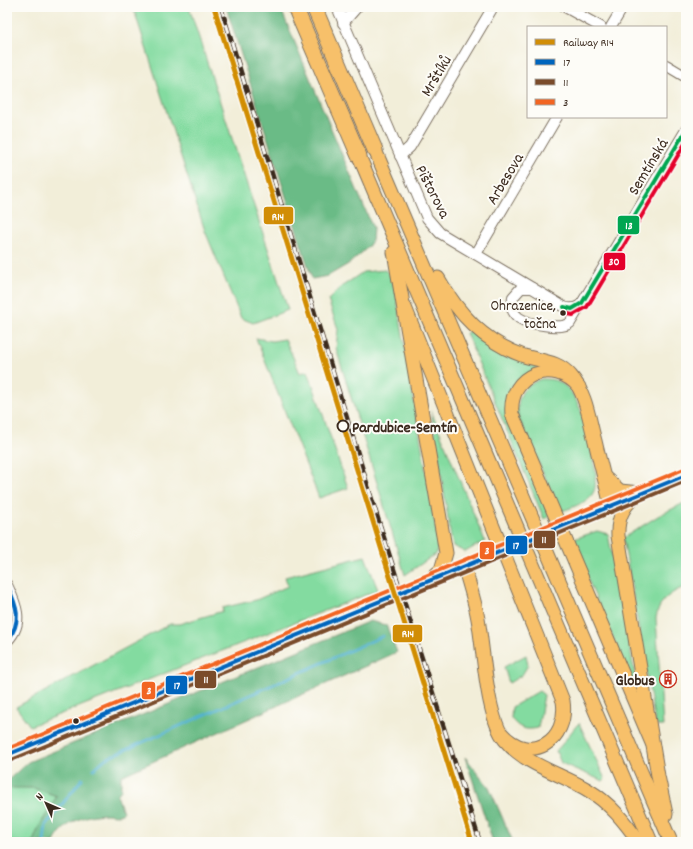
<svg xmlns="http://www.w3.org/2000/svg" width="693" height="849" font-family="Dekko,sans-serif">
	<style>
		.green { fill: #83dba0; stroke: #5f825f }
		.forest { fill: #6abb86; stroke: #527252 }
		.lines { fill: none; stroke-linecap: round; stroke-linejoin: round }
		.stream { stroke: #53b3d1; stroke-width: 3 }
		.minor-casing { stroke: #7b6f5f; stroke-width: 12 }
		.major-casing { stroke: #7b6f5f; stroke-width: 15 }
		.highway-casing { stroke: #7b6f5f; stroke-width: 17 }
		.minor { stroke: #fff; stroke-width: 10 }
		.major { stroke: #f7c06b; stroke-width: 13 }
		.highway { stroke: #f7c06b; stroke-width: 15 }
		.rail-casing { stroke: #3b2a1e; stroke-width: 4.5 }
		.rail { stroke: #fdfcf7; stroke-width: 3; stroke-dasharray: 9; stroke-linecap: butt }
		.major-bridge-casing { stroke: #7b6f5f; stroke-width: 15; stroke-linecap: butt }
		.major-bridge { stroke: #f7c06b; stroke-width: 13 }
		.bus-1-casing { stroke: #fdfcf7; stroke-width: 7 }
		.bus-2-casing { stroke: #fdfcf7; stroke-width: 7 }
		.bus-3-casing { stroke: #fdfcf7; stroke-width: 7 }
		.bus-4-casing { stroke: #fdfcf7; stroke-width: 7 }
		.bus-5-casing { stroke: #fdfcf7; stroke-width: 7 }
		.bus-1 { stroke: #0065bd; stroke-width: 4 }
		.bus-2 { stroke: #7a4b2a; stroke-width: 4 }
		.bus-3 { stroke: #f26522; stroke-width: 4 }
		.bus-4 { stroke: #00a651; stroke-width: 4 }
		.bus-5 { stroke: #e4002b; stroke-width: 4 }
		.rail-1-casing { stroke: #fdfcf7; stroke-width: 8 }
		.rail-1 { stroke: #d18d06; stroke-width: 5 }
		.bus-dot { fill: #3b2a1e; stroke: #fdfcf7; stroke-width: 1.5 }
		.stop-dot { fill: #fdfcf7; stroke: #3b2a1e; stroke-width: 2 }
		.labels { text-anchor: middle; stroke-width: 4; stroke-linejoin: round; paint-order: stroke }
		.bus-label { font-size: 15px; fill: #3b2a1e; stroke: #fdfcf7; text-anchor: end }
		.street-label { font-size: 16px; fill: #3b2a1e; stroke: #fdfcf7 }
		.stop-label { font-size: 16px; font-weight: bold; fill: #3b2a1e; stroke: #fdfcf7; text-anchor: start }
		.poi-label { font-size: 16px; font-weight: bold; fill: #3b2a1e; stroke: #fdfcf7; text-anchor: end }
		.line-badge { stroke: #fdfcf7; stroke-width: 1.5 }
		.badge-label { font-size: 11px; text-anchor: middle; font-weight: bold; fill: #fff }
	</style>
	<rect width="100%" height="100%" fill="#fdfcf7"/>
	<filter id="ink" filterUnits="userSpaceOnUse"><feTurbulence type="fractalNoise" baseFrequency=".025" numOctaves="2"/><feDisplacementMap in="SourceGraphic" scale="8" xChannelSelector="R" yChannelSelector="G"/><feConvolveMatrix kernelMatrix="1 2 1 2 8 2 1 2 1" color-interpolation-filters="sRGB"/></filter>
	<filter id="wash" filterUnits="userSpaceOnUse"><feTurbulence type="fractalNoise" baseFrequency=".012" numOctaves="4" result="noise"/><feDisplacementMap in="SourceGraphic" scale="16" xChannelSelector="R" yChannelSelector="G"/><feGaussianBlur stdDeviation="0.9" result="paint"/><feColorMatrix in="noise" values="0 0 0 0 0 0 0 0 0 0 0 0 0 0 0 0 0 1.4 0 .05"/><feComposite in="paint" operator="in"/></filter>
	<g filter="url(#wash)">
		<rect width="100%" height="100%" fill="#f2eed9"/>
		<g class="green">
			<polygon points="133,7 189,7 288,310 253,323 241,318 205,231"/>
			<polygon points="385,270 390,275 395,288 438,543 437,553 405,575 336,348 338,329 328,300 341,287 363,272"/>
			<polygon points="470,331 512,357 538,367 510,388 549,517 544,519 466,333"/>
			<polygon points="256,338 272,341 285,339 300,373 308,371 348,488 319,498"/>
			<path d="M541,379C547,379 553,379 559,382C585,394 590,449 596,474C594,479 596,482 595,487C593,502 572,507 560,512L518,416C517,395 522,387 541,379Z"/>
			<polygon points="431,411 485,541 465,552 453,546 451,537"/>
			<path d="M686,502V586C669,594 660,599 656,618L663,726H658L655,723L623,538L658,516Z"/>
			<polygon points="597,531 608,534 640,701 571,540"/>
			<polygon points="365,556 378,590 30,726 16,707 170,624 179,624 223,611 222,608 256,600 288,586 285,577"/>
			<polygon points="526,655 528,665 522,675 509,683 504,667"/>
			<path d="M539,691L544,695L538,728C525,731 518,728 511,718L512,707Z"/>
			<path d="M579,723L605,779L603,781L561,763L556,751C565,742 571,731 579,723Z"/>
			<polygon points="11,787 34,788 57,796 39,827 33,842 7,842 7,788"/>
		</g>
		<g class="forest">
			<polygon points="226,7 280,7 373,228 372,241 367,248 350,263 328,276 312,279"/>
			<path d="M370,621L386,625L397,652L121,776V790L117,795L123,812L122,814C116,816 112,814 106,814C84,815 64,822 54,842H33L39,827L57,796L34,788H7V781L28,762Z"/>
			<polygon points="465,757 489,787 513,842 493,842"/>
		</g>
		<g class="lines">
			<g class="stream">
				<polyline points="94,769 105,759 383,636"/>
				<polyline points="44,842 46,825 82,779"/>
			</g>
		</g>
	</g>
	<g filter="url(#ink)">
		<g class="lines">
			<g class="minor-casing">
				<g id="minor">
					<path d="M337,7L427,218L440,233L564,307C572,310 579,308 584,301"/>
					<polyline points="565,7 601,27"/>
					<polyline points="343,23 357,7"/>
					<polyline points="611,27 623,7"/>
					<polyline points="666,65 686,77"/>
					<polyline points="400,156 410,147 493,7"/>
					<polyline points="476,254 557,117"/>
					<path d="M532,288H521L513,297L512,308C513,312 515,315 519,318C528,324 562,330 570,323L686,130"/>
					<path d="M7,585C16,604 25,623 7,641"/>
				</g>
			</g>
			<g class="major-casing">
				<g id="major">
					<polyline points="375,150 671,842"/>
					<polyline points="359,156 651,842"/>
					<polyline points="394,252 446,553 441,570 428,581"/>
					<path d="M438,278C458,314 484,342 524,356C541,361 559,361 571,376C586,393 589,419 595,441C600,463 606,484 611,506"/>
					<path d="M404,305L563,701C569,741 530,766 501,733"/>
					<path d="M579,387C554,357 508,374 512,414L652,743"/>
					<polyline points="604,477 620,491 640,493"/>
					<path d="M641,493C625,502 617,517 618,536L658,776L666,814"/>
					<polyline points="572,521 686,475"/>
					<path d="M464,566C469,584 475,601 478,619C484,651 486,716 505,740C525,765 562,774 588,790C610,803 625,822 639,842"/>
					<polyline points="434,578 490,555"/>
					<polyline points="7,755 37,744 222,665 368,605"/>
				</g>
			</g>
			<g class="highway-casing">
				<g id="highway">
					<polyline points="295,7 359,156"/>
					<polyline points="314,7 375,150"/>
				</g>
			</g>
			<use href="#minor" class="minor"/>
			<use href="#major" class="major"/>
			<use href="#highway" class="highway"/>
			<g class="rail-casing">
				<polyline id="rail" points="221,7 374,506 480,842"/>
			</g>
			<use href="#rail" class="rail"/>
			<g class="major-bridge-casing">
				<g id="major-bridge">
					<polyline points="490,555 572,521"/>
					<polyline points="368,605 428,581"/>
				</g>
			</g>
			<use href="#major-bridge" class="major-bridge"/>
			<g class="bus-1-casing">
				<g id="bus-1">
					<path d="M7,585C17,606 23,621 7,641"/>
					<polyline points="7,755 686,475"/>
				</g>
			</g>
			<g class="bus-2-casing">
				<polyline id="bus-2" points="9,761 686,481"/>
			</g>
			<g class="bus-3-casing">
				<polyline id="bus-3" points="7,749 684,469"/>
			</g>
			<g class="bus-4-casing">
				<polyline id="bus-4" points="564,307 572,309 582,303 686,130"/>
			</g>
			<g class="bus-5-casing">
				<polyline id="bus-5" points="563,313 573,315 587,307 686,142"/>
			</g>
			<use href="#bus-1" class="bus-1"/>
			<use href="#bus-2" class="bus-2"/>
			<use href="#bus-3" class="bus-3"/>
			<use href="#bus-4" class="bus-4"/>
			<use href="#bus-5" class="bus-5"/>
			<g class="rail-1-casing">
				<polyline id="rail-1" points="214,7 472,842"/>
			</g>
			<use href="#rail-1" class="rail-1"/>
		</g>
	</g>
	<defs>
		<g id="building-ring" transform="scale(0.9)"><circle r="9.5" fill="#fdfcf7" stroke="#c8321e" stroke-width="1.5"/><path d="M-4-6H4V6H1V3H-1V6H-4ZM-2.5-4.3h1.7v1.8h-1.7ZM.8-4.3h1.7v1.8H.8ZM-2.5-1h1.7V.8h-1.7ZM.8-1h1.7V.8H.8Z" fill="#c8321e"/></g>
	</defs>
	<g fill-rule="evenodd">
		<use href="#building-ring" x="668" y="679"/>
	</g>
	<g class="bus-dot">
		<circle cx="563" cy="313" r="3.5"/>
		<circle cx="76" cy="721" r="3.5"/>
	</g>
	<circle class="stop-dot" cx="343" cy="426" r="5.5"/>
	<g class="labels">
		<g class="bus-label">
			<text x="556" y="310">Ohrazenice,<tspan x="556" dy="18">točna</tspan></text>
		</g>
		<g class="street-label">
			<text transform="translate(435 75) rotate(-59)" y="6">Mrštíků</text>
			<text transform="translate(647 166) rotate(-59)" y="6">Semtínská</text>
			<text transform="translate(504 178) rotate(-59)" y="6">Arbesova</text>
			<text transform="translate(434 191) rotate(63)" y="6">Pištorova</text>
		</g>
		<g class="stop-label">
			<text x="352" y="432">Pardubice-Semtín</text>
		</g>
		<g class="poi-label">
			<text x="655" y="685">Globus</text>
		</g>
	</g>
	<g class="line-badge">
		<rect x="263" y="206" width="31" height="19" rx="4" fill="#d18d06"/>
		<rect x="617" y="215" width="23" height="20" rx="4" fill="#00a651"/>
		<rect x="603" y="252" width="23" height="19" rx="4" fill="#e4002b"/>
		<rect x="533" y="530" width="23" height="19" rx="4" fill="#7a4b2a"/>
		<rect x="505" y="535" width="23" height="20" rx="4" fill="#0065bd"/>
		<rect x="479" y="541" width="16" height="19" rx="4" fill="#f26522"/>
		<rect x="392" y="624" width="31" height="19" rx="4" fill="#d18d06"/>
		<rect x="194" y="670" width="23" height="19" rx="4" fill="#7a4b2a"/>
		<rect x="165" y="675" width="23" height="20" rx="4" fill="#0065bd"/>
		<rect x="141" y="681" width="15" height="19" rx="4" fill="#f26522"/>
	</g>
	<g class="badge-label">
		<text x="278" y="220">R14</text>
		<text x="629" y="229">13</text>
		<text x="614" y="265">30</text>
		<text x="544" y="543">11</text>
		<text x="516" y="549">17</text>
		<text x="487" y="554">3</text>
		<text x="408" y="637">R14</text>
		<text x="206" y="683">11</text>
		<text x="177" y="689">17</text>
		<text x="149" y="694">3</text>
	</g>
	<rect width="693" height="849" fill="none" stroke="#fdfcf7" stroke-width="24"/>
	<rect x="527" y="26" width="140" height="92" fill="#fdfcf7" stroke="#afa8a0"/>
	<rect x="535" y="39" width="20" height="6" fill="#d18d06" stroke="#afa8a0"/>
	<text x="563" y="46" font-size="12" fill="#3b2a1e">Railway R14</text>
	<rect x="535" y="59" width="20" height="6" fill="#0065bd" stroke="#afa8a0"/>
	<text x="563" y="66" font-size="12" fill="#3b2a1e">17</text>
	<rect x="535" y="79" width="20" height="6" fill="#7a4b2a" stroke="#afa8a0"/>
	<text x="563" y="86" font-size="12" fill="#3b2a1e">11</text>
	<rect x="535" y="99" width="20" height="6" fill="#f26522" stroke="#afa8a0"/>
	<text x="563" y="106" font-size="12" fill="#3b2a1e">3</text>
	<g transform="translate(46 803) rotate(315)" stroke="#fdfcf7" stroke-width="3" paint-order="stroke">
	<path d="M0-3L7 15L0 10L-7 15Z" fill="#3b2a1e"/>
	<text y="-6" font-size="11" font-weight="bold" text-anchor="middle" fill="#3b2a1e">N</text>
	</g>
</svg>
